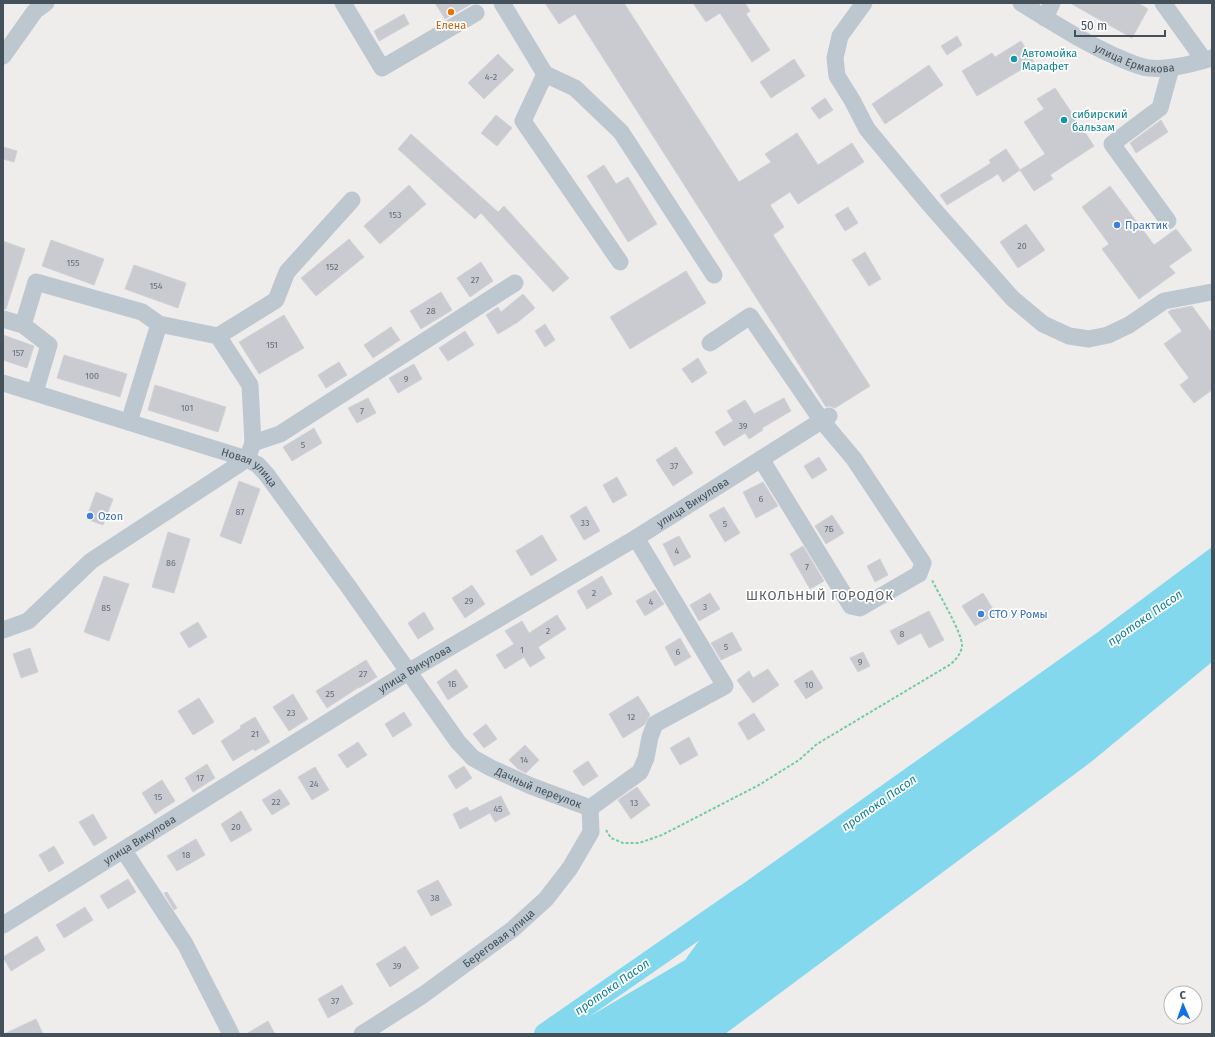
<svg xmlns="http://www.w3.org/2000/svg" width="1215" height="1037" font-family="'Fira Sans',sans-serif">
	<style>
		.water { fill: #83d8ee }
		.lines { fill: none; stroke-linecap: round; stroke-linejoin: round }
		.river { stroke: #83d8ee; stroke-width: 22 }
		.building { fill: #c9cbd1; stroke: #d0d2d8 }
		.path { stroke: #6fce9f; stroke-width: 2; stroke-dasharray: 3 2; stroke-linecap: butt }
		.minor { stroke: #bcc7cf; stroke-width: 17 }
		.food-dot { fill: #e8710a; stroke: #fff; stroke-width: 1.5 }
		.culture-dot { fill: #0f9aa8; stroke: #fff; stroke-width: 1.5 }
		.shop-dot { fill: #3f7fe0; stroke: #fff; stroke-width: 1.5 }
		.labels { text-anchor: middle; stroke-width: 3.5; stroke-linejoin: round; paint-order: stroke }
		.number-label { font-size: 9px; fill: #656f78 }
		.food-label { font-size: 11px; fill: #c56008; stroke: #fff }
		.culture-label { font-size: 11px; fill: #0d838f; stroke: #fff; text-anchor: start }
		.street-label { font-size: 11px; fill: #44505a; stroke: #fff }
		.shop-label { font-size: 11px; fill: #366cbe; stroke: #fff; text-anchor: start }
		.water-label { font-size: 12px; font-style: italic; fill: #097d9a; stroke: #fff }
		.quarter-label { font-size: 13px; letter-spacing: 1px; fill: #595d61; stroke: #fff }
	</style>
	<rect width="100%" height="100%" fill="#efecec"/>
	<polygon class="water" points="1212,547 1212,662 1091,762 725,1034 560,1034 685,960 737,888 1098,632"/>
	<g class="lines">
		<polyline class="river" points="545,1034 744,896"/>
	</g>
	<g class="building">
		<polygon points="435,3 476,3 471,4 445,19"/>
		<polygon points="545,3 624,3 739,182 771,162 765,154 797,133 818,165 852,143 864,162 798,204 790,192 770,205 784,227 773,235 870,386 835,408 829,406 826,407 575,14 559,24"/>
		<polygon points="693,3 745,3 750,11 746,14 770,50 752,62 720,13 706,22"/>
		<polygon points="1070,3 1138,3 1148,9 1132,38"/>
		<polygon points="404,14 409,24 379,41 374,31"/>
		<polygon points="957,36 962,45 947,55 941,46"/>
		<polygon points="1021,41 1034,62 977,96 962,71 992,53 995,57"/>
		<polygon points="498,54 514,70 484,99 468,83"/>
		<polygon points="794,59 805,76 771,98 760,82"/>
		<polygon points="929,65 943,85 885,124 872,104"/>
		<polygon points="1055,88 1094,146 1050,175 1053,179 1034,191 1020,170 1045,154 1024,122 1044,109 1037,99"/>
		<polygon points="825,98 833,110 819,119 811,108"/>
		<polygon points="496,115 512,128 497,146 481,133"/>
		<polygon points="1161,120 1168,132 1136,153 1130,143"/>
		<polygon points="411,134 498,212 504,206 569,278 553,292 481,213 475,219 398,149"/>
		<polygon points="3,147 17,151 14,162 3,159"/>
		<polygon points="1006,149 1020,170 1003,182 998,174 947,205 940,195 991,163 989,160"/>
		<polygon points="604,165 616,184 628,177 657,224 628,242 587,176"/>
		<polygon points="409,185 426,204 380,244 364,226"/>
		<polygon points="1110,186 1154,245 1176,229 1192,250 1169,266 1175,273 1139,299 1102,249 1109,244 1082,207"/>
		<polygon points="848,207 858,223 845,231 835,215"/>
		<polygon points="1026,224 1045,250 1018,268 1000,242"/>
		<polygon points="349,239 364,257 316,296 301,278"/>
		<polygon points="51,240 104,259 94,285 42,266"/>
		<polygon points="3,241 25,249 6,309 3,309"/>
		<polygon points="865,252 881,279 869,286 852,260"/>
		<polygon points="481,262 493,281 470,297 457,278"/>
		<polygon points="134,265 186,283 178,308 125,289"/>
		<polygon points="686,271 706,303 630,349 610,317"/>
		<polygon points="441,292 452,310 421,329 410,311"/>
		<polygon points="523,294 535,308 518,322 498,334 486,315 498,307 501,312"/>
		<polygon points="1192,306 1212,333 1212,390 1194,403 1180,385 1189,378 1164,344 1182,331 1168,312 1171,310"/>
		<polygon points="284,315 304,348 259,374 239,342"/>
		<polygon points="545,324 555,340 545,347 535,331"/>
		<polygon points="391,327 400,340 373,358 364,345"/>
		<polygon points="465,331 474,345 448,361 439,348"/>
		<polygon points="3,335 34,346 27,368 3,360"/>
		<polygon points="64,355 127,374 120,397 57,378"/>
		<polygon points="698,358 707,373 692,383 682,369"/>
		<polygon points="339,362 347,375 326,388 318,375"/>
		<polygon points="414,364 422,379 398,393 389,378"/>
		<polygon points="155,385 226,407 218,432 148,410"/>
		<polygon points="368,398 376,413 357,423 348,408"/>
		<polygon points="784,398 791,411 762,428 763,430 749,439 745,433 724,446 715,432 733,421 727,411 745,400 754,414"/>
		<polygon points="314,428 322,443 292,461 283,447"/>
		<polygon points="676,447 693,473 673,486 656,460"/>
		<polygon points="819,457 827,470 812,479 804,466"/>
		<polygon points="617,477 627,495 613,503 603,485"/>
		<polygon points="239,481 260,489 241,544 220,536"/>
		<polygon points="763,482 778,506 756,518 743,492"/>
		<polygon points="96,492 113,499 103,525 86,519"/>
		<polygon points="586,506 600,531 584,540 570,516"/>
		<polygon points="724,507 740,533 725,542 709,515"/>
		<polygon points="832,515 844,533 826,544 815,526"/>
		<polygon points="168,532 190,539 174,593 152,587"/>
		<polygon points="542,535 557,560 531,576 516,551"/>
		<polygon points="679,536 691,557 674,566 663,544"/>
		<polygon points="803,546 824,581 810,589 790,554"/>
		<polygon points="880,559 888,575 875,582 867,566"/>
		<polygon points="104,576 129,584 109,641 84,632"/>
		<polygon points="602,576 612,594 587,609 577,591"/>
		<polygon points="472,585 485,604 465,618 452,598"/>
		<polygon points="655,590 664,604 645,616 636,601"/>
		<polygon points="710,593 720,609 699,621 690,605"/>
		<polygon points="983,593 996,614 975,626 962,606"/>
		<polygon points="929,611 944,640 929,648 921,633 898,645 890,631"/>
		<polygon points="424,612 434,629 418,639 408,623"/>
		<polygon points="557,615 566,629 538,647 545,658 530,667 524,657 505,669 496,655 514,644 505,631 522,621 529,633"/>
		<polygon points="198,622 207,637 189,648 180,633"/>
		<polygon points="732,632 742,650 721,660 711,643"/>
		<polygon points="680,638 691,657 675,666 665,647"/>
		<polygon points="30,648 38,672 21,678 13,654"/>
		<polygon points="863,652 870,666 858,672 850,658"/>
		<polygon points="366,660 377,677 359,688 359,687 327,708 316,691"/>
		<polygon points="456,669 468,687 448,700 437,682"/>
		<polygon points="768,669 779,685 753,703 737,680 749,671 753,678"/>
		<polygon points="812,670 823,688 806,699 794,681"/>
		<polygon points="293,694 308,719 289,731 273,707"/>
		<polygon points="638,696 650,715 644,725 623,738 609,714"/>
		<polygon points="199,698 214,722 193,735 178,711"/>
		<polygon points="404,712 412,725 393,737 385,724"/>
		<polygon points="754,713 765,730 748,740 738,723"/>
		<polygon points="255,717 270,742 255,751 253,749 233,761 221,741 241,728 240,726"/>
		<polygon points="486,724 497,739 484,748 473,734"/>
		<polygon points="689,737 698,755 680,765 670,748"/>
		<polygon points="358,742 367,755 347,768 338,755"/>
		<polygon points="525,745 539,760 526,773 518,769 509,760"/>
		<polygon points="588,761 598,776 583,786 573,771"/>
		<polygon points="207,764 215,778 193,792 185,778"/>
		<polygon points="464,766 472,778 456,789 448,776"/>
		<polygon points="315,767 329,790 312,800 298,777"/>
		<polygon points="162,780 175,801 155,814 142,793"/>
		<polygon points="637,787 650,805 631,819 618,800"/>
		<polygon points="280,789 290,804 272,815 262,800"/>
		<polygon points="501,796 510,814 495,822 490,813 460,829 453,814 467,807 470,811"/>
		<polygon points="241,811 252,830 231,842 221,824"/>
		<polygon points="93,814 107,838 94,846 79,822"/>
		<polygon points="196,839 205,855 177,871 167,856"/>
		<polygon points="54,846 64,863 49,872 39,855"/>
		<polygon points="128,879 136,892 108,909 100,896"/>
		<polygon points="438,880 452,905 431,916 417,891"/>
		<polygon points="167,892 177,908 174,910 164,893"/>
		<polygon points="85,907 93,920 64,938 56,925"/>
		<polygon points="37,936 45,950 11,971 3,957"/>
		<polygon points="405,946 419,968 390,987 376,964"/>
		<polygon points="342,985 353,1004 328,1018 318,999"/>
		<polygon points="36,1019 43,1034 4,1034"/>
		<polygon points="268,1021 275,1034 246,1034"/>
	</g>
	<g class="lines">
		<path class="path" d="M606,830L611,838L623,843H639L662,835L759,785L799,760L817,744L951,664C956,659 961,654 962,646C963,634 938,593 932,580"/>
		<g class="minor">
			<polyline points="343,3 382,68 476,13"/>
			<polyline points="502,3 545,74 575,88 621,132 714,275"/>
			<polyline points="864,3 840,36 835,58 837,76 852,100 867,129 930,205 1012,298 1043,324 1069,336 1089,339 1108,335 1129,325 1164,301 1212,292"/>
			<path id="s1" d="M1021,3C1052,22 1083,42 1117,57C1127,61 1138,67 1149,68C1171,70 1191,64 1212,58"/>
			<polyline points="1163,3 1204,60"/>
			<polyline points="1045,18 1052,3"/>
			<polyline points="3,56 35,11 46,3"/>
			<polyline points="545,74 523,121 620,262"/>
			<polyline points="1168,221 1112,144 1160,108 1171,68"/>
			<polyline points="3,319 23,325"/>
			<polyline points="218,336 276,300 287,272 352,200"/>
			<polyline points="710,343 750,316 822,421 854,459 923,563 919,574 860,608 851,606 761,459"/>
			<path id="s2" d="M3,383L247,459L258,465L267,475L348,586L458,742L473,758L491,768L531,786L590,808L640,772L646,758L650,737L655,724L725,686L636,538"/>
			<polyline points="35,392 49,345 23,325 36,282 142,312 159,324 218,336 250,385 253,443"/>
			<polyline points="129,422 159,324"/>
			<polyline points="3,630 28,621 91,561 247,459 253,443 280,434 515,283"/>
			<polyline points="124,851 185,944 231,1034"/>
			<path id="s3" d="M3,925L408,672L636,538L829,416"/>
			<path id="s4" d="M362,1034L423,995L513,929L546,899L570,868L591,832L590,808"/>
		</g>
	</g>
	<circle class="food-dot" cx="451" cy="12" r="4"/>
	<g class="culture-dot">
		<circle cx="1014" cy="59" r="4"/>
		<circle cx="1064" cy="120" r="4"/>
	</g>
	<g class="shop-dot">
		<circle cx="1117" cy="225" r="4"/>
		<circle cx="90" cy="516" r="4"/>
		<circle cx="981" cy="614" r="4"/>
	</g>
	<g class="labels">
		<g class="number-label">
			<text x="491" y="80">4-2</text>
			<text x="395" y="218">153</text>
			<text x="1022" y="249">20</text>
			<text x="73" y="266">155</text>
			<text x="332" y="270">152</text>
			<text x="475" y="283">27</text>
			<text x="156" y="289">154</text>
			<text x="431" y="314">28</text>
			<text x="272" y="348">151</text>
			<text x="18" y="356">157</text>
			<text x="92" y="379">100</text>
			<text x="406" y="382">9</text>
			<text x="187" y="411">101</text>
			<text x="362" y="414">7</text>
			<text x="743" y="429">39</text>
			<text x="303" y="448">5</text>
			<text x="674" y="469">37</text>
			<text x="761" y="502">6</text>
			<text x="240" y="515">87</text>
			<text x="585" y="526">33</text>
			<text x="725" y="527">5</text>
			<text x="829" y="532">7Б</text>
			<text x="677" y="554">4</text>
			<text x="171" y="566">86</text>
			<text x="807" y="570">7</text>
			<text x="594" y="596">2</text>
			<text x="469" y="604">29</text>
			<text x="651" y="605">4</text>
			<text x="705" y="610">3</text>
			<text x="106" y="611">85</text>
			<text x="548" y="634">2</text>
			<text x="902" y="637">8</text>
			<text x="726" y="650">5</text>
			<text x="522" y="653">1</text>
			<text x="678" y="655">6</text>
			<text x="860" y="665">9</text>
			<text x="363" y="677">27</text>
			<text x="452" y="687">1Б</text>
			<text x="809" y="688">10</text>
			<text x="330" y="697">25</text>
			<text x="291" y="716">23</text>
			<text x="631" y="720">12</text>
			<text x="255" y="737">21</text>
			<text x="524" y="763">14</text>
			<text x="200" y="781">17</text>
			<text x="314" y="787">24</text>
			<text x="158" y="800">15</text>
			<text x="276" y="805">22</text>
			<text x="634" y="806">13</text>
			<text x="498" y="812">45</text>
			<text x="236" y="830">20</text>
			<text x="186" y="858">18</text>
			<text x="435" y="901">38</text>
			<text x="397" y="969">39</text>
			<text x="335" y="1004">37</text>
		</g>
		<g class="food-label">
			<text x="451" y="29">Елена</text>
		</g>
		<g class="culture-label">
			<text x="1022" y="57">Автомойка<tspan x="1022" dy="13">Марафет</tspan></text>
			<text x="1072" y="118">сибирский<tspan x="1072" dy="13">бальзам</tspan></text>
		</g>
		<g class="street-label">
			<text dy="4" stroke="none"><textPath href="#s1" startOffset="128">улица Ермакова</textPath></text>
			<text dy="4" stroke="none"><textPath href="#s2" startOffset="262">Новая улица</textPath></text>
			<text dy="4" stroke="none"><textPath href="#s3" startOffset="809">улица Викулова</textPath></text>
			<text dy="4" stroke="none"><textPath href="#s3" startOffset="485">улица Викулова</textPath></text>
			<text dy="4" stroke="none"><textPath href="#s2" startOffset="704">Дачный переулок</textPath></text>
			<text dy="4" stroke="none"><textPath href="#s3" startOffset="161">улица Викулова</textPath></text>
			<text dy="4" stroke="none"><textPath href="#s4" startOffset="167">Береговая улица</textPath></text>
		</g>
		<g class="shop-label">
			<text x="1125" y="229">Практик</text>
			<text x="98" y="520">Ozon</text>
			<text x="989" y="618">СТО У Ромы</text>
		</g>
		<g class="water-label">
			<text transform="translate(1145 618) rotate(-35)" y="4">протока Пасол</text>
			<text transform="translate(879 803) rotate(-35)" y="4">протока Пасол</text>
			<text transform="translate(612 987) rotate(-35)" y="4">протока Пасол</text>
		</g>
		<g class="quarter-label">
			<text x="820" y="600">ШКОЛЬНЫЙ ГОРОДОК</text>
		</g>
	</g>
	<rect width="1215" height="1037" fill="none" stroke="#44505a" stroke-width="8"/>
	<g transform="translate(1183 1005) rotate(358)"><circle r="19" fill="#ffffff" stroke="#b4b9bd"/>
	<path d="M0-3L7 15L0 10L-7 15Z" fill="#136fe2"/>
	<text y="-6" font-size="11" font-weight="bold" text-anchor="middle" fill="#44505a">С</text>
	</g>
	<path d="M1075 30v6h90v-6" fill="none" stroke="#44505a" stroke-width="2"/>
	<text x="1081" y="30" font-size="12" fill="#44505a" stroke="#ffffff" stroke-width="3" paint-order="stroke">50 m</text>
</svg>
